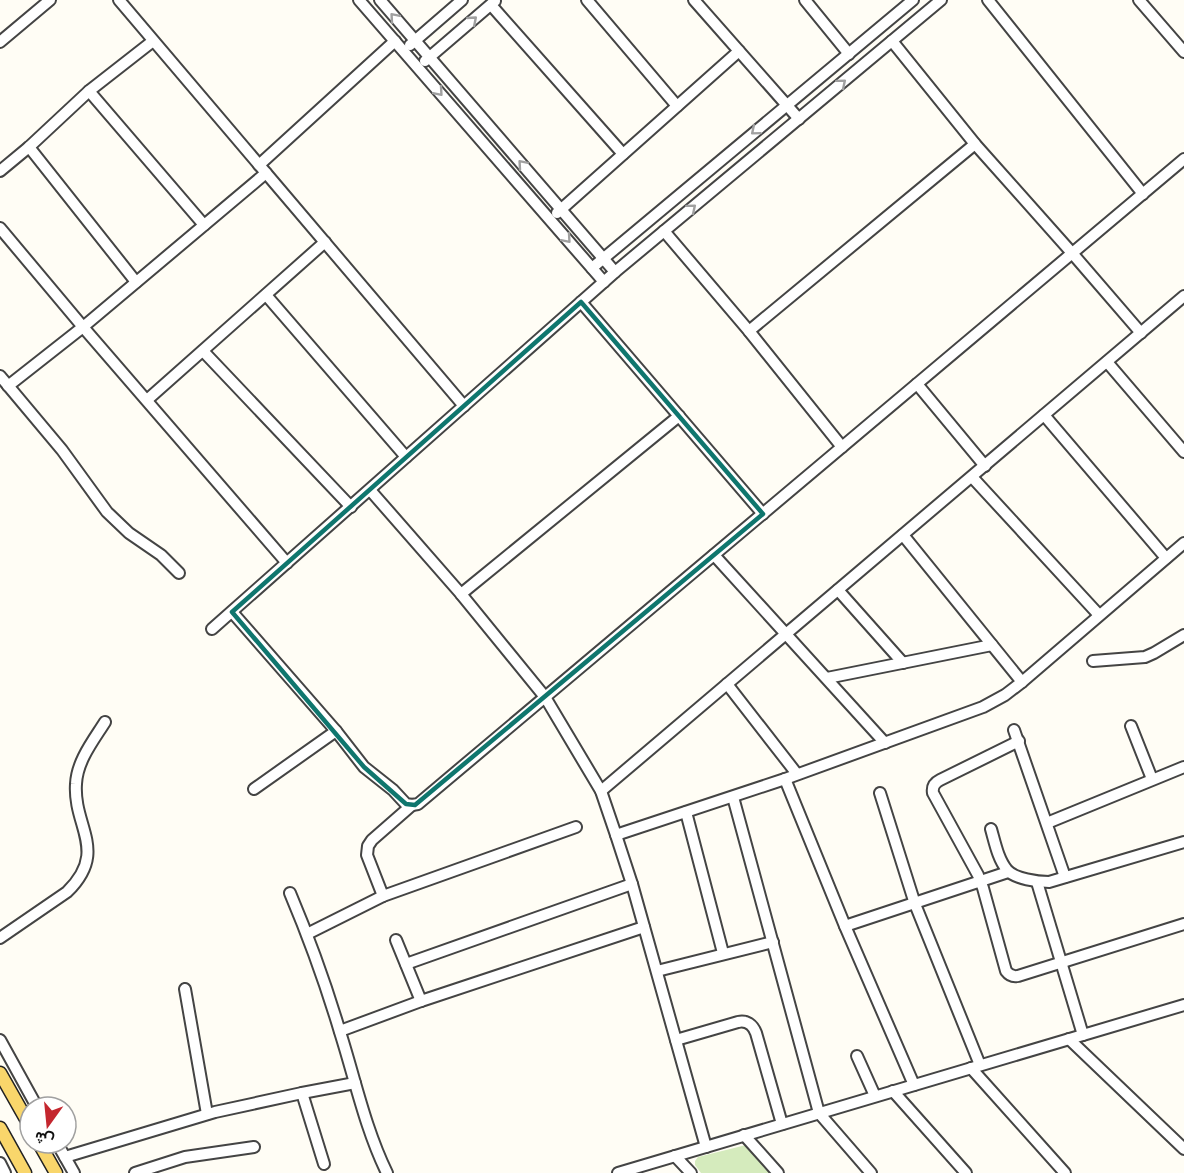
<svg xmlns="http://www.w3.org/2000/svg" width="1184" height="1173" font-family="'PT Serif',Vazirmatn,serif">
	<style>
		.green { fill: #d5ebbd }
		.lines { fill: none; stroke-linecap: round; stroke-linejoin: round }
		.minor-casing { stroke: #444; stroke-width: 14 }
		.major-casing { stroke: #222; stroke-width: 15 }
		.minor { stroke: #fff; stroke-width: 10 }
		.major { stroke: #f9d66b; stroke-width: 12 }
		.oneway { stroke: #a0a0a0 }
		.marked { fill: none; stroke: #0f766e; stroke-width: 4.5; stroke-linejoin: round }
	</style>
	<rect width="100%" height="100%" fill="#fffdf5"/>
	<polygon class="green" points="746,1145 770,1173 701,1173 695,1165 695,1161 698,1157"/>
	<g class="lines">
		<g class="minor-casing">
			<g id="minor">
				<polyline points="119,0 464,406"/>
				<polyline points="359,0 604,282"/>
				<polyline points="380,0 615,272"/>
				<polyline points="587,0 677,106"/>
				<polyline points="694,0 799,119"/>
				<polyline points="805,0 849,54"/>
				<polyline points="988,0 1143,194"/>
				<polyline points="1139,0 1184,52"/>
				<polyline points="491,5 623,154"/>
				<polyline points="892,41 975,144 1072,253 1141,333"/>
				<polyline points="0,42 50,0"/>
				<polyline points="410,45 462,0"/>
				<polyline points="425,61 495,1"/>
				<polyline points="89,91 204,225"/>
				<polyline points="29,147 136,282"/>
				<polyline points="259,165 395,41"/>
				<polyline points="0,171 29,147 89,91 153,41"/>
				<polyline points="557,213 739,51"/>
				<polyline points="0,228 83,327 287,563"/>
				<polyline points="664,231 749,331 842,447"/>
				<polyline points="592,268 913,0"/>
				<polyline points="266,295 406,457"/>
				<polyline points="581,302 763,514"/>
				<polyline points="749,331 975,144"/>
				<polyline points="203,351 351,507"/>
				<polyline points="1107,362 1184,452"/>
				<polyline points="0,376 62,450 107,512 129,533 161,555 179,573"/>
				<polyline points="917,384 985,466"/>
				<polyline points="8,386 83,327 266,173"/>
				<polyline points="147,400 325,242"/>
				<polyline points="1044,415 1166,558"/>
				<polyline points="972,477 1099,615"/>
				<polyline points="370,490 461,594 545,697 601,791 616,835 632,884 706,1147"/>
				<polyline points="903,535 1022,682"/>
				<polyline points="714,555 885,743"/>
				<polyline points="838,590 903,663"/>
				<polyline points="461,594 679,416"/>
				<polyline points="232,612 336,731 364,767 393,790 406,804 412,805 418,804 1184,159"/>
				<polyline points="212,629 615,272 941,0"/>
				<polyline points="1093,661 1145,657 1154,653 1184,635"/>
				<polyline points="827,678 992,645"/>
				<polyline points="727,684 797,774"/>
				<polyline points="1131,726 1152,779"/>
				<polyline points="1014,730 1065,877"/>
				<path d="M1019,741L940,780C934,783 932,787 933,793L978,875L983,888L1006,971C1009,975 1013,977 1018,976L1184,924"/>
				<polyline points="785,779 845,926 914,1085"/>
				<polyline points="254,789 336,731"/>
				<polyline points="601,791 1184,296"/>
				<polyline points="880,793 915,904 980,1065"/>
				<polyline points="733,797 819,1113 871,1173"/>
				<polyline points="686,812 723,953"/>
				<polyline points="1047,823 1184,767"/>
				<path d="M991,829C995,843 998,859 1007,870C1015,879 1038,882 1049,882L1184,842"/>
				<polyline points="616,835 785,779 983,707 1005,695 1022,682 1184,543"/>
				<polyline points="1037,882 1083,1035"/>
				<path d="M290,893C309,938 326,985 340,1032C355,1079 365,1128 387,1173"/>
				<polyline points="383,896 367,855 368,846 372,840 412,805"/>
				<polyline points="845,926 1008,872"/>
				<polyline points="307,934 383,896 576,827"/>
				<path d="M0,938L67,892C109,851 73,827 76,784C77,761 93,741 105,722"/>
				<polyline points="396,940 421,1001"/>
				<polyline points="406,964 632,884"/>
				<polyline points="657,971 773,942"/>
				<polyline points="185,989 207,1114"/>
				<polyline points="340,1031 421,1001 644,927"/>
				<polyline points="1069,1039 1184,1149"/>
				<polyline points="0,1040 37,1107"/>
				<path d="M676,1040L738,1022C747,1020 753,1025 756,1033L782,1124"/>
				<polyline points="857,1056 875,1096"/>
				<polyline points="971,1068 1065,1173"/>
				<polyline points="893,1091 966,1173"/>
				<polyline points="302,1093 324,1164"/>
				<polyline points="744,1135 778,1173"/>
				<polyline points="57,1143 74,1173"/>
				<polyline points="675,1156 691,1173"/>
				<polyline points="65,1157 215,1112 302,1093 355,1083"/>
				<polyline points="0,1163 5,1173"/>
				<polyline points="135,1173 185,1157 254,1147"/>
				<polyline points="618,1173 1184,1005"/>
			</g>
		</g>
		<g class="major-casing">
			<g id="major">
				<polyline points="0,1073 30,1126"/>
				<polyline points="0,1128 25,1173"/>
				<polyline points="39,1143 56,1173"/>
			</g>
		</g>
		<use href="#minor" class="minor"/>
		<use href="#major" class="major"/>
	</g>
	<defs><path id="oneway-chevron" d="M-2-3.5L2.5 0L-2 3.5" fill="none" stroke-width="1.6" stroke-linecap="round" stroke-linejoin="round" transform="scale(1.5)"/></defs>
	<g class="oneway">
		<use href="#oneway-chevron" transform="translate(394 17) rotate(-131)"/>
		<use href="#oneway-chevron" transform="translate(473 20) rotate(-41)"/>
		<use href="#oneway-chevron" transform="translate(842 83) rotate(-40)"/>
		<use href="#oneway-chevron" transform="translate(439 92) rotate(49)"/>
		<use href="#oneway-chevron" transform="translate(755 131) rotate(140)"/>
		<use href="#oneway-chevron" transform="translate(522 164) rotate(-131)"/>
		<use href="#oneway-chevron" transform="translate(692 208) rotate(-40)"/>
		<use href="#oneway-chevron" transform="translate(567 239) rotate(49)"/>
	</g>
	<path class="marked" d="M581,302L763,514L415,805L406,804L364,767L232,612Z"/>
	<g transform="translate(48 1125) rotate(195)"><circle r="28" fill="#ffffff" stroke="#a0a0a0" stroke-width="1.5"/>
	<path d="M0-4.5L10 22L0 15L-10 22Z" fill="#c4262e"/>
	<text y="-9" font-size="16" font-weight="bold" text-anchor="middle" fill="#111111">ش</text>
	</g>
</svg>
